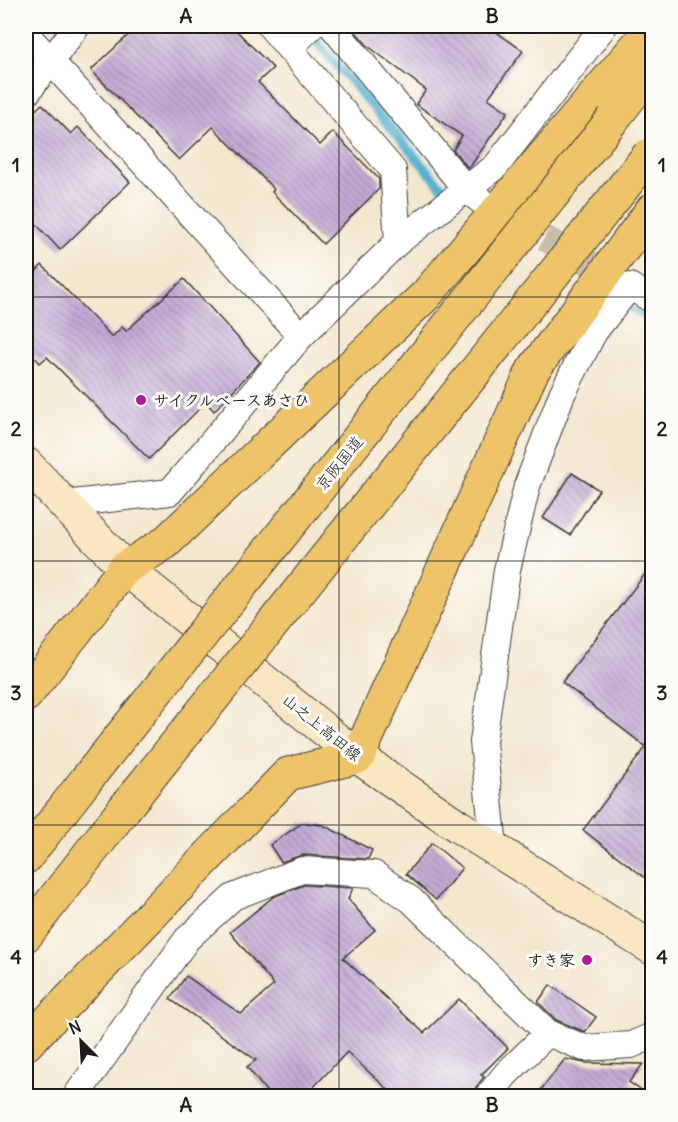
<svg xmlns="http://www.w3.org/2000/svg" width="678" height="1122" font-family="Delius,'Klee One',sans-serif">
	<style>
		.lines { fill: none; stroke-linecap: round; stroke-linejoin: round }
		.stream { stroke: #52b2d1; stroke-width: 9 }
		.building { fill: url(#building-back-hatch) }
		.street-tunnel { stroke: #c8beaa; stroke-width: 26; stroke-dasharray: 26 13; stroke-linecap: butt }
		.street-casing { stroke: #3c3a37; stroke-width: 28 }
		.secondary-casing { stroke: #3c3a37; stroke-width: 35 }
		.highway-casing { stroke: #3c3a37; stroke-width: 35 }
		.street { stroke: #fff; stroke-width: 26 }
		.secondary { stroke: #f9e7c3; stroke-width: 33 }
		.highway { stroke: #efc469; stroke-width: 33 }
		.highway-bridge-casing { stroke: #3c3a37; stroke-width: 35; stroke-linecap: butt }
		.highway-bridge { stroke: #efc469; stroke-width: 33 }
		.grid { fill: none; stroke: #1c1c1c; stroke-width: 1.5; stroke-opacity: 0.55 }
		.poi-dot { fill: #b5179e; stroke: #fdfcf7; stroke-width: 2 }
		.labels { text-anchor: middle; stroke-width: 6; stroke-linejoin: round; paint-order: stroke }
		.poi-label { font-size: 16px; font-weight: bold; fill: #1c1c1c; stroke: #fdfcf7; text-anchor: start }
		.street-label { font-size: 16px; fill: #1c1c1c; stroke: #fdfcf7 }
		.neatline { fill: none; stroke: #1c1c1c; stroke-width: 2 }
		.grid-label { font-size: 20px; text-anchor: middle; font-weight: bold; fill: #1c1c1c }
	</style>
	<defs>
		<pattern id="building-back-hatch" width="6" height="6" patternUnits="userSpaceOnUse" patternTransform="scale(1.5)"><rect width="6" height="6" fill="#c2abd4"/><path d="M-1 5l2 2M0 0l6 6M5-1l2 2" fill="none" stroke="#9d8aab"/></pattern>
	</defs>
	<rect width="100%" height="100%" fill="#fdfcf7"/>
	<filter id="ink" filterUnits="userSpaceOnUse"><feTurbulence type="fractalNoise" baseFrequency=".0167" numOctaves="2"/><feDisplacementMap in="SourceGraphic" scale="12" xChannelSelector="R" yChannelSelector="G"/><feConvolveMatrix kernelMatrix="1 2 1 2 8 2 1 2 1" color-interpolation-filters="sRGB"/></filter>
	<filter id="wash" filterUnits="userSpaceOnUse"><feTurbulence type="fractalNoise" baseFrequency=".008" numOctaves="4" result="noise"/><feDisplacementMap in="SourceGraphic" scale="24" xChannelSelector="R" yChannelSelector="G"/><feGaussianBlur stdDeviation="1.35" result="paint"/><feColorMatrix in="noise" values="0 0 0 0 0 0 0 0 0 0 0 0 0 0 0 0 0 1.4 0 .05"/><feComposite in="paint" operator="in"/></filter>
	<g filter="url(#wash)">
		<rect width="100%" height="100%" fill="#f3e7ce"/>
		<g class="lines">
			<g class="stream">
				<polyline points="308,32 445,191"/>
				<polyline points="625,304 652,321"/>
			</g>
		</g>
		<g id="blocks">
			<g class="building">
				<polygon points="138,26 232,26 273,68 258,82 320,145 333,132 379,179 379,189 323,244 272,192 274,189 213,127 179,160 91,70"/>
				<polygon points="351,26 488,26 523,51 488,98 508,112 470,167 468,168 453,150 462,136 416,104 426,90 368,46"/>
				<polygon points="42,104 71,134 78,127 130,182 60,250 26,213 26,119"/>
				<polygon points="42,265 112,337 122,327 126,331 184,279 260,362 214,411 206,402 149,459 47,357 40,363 26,348 26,282"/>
				<polygon points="572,473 599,490 570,535 543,518"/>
				<polygon points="652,565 652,883 583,830 646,747 562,682"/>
				<polygon points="302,823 323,825 372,850 368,859 302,855 281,862 270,845"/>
				<polygon points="432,843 462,868 436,900 406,874"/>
				<polygon points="304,885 353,888 348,899 375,930 343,958 424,1033 459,999 508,1048 481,1075 484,1077 476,1087 473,1096 395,1096 347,1052 305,1096 270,1096 247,1067 256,1060 170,999 186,976 241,1014 274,985 230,932 273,897"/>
				<polygon points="550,985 596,1017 585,1032 556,1020 538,1002"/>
				<polygon points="565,1059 585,1063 643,1064 629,1082 649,1096 536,1096"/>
			</g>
		</g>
	</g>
	<g filter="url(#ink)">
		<use href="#blocks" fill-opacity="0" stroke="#3c3a37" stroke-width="1.5"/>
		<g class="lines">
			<polyline class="street-tunnel" points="510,219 620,280"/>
			<g class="street-casing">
				<g id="street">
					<polyline points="332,26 465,188 485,204"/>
					<polyline points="26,34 301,336"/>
					<polyline points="289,48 312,26"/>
					<polyline points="26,94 77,26"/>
					<polyline points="398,242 496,166 604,26"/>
					<polyline points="64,504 170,492 301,336 398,242 393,170 270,26"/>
					<polyline points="494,847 483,742 507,570 527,486 562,394 594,332 630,286 652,300"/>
					<polyline points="76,1096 187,939 233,897 302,870 374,874 411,900 548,1033 584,1048 631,1045 652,1036"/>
					<polyline points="488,1096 506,1074 548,1033"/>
				</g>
			</g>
			<g class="secondary-casing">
				<polyline id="secondary" points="26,464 125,568 358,757 458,826 652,948"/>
			</g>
			<g class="highway-casing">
				<g id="highway">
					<polyline points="613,119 652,69"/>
					<polyline points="26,695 125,568 165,543 426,295 652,28"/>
					<polyline points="26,857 86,780"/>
					<polyline points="26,935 124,809"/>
					<polyline points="26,1044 288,774 358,757 533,370 652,210"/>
				</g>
			</g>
			<use href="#street" class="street"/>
			<use href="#secondary" class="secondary"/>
			<use href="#highway" class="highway"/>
			<g class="highway-bridge-casing">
				<g id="highway-bridge">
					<polyline points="86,780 613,119"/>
					<polyline points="124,809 649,155"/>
				</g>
			</g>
			<use href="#highway-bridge" class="highway-bridge"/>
		</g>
	</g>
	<path class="grid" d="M339,26V1096M26,297H652M26,561H652M26,825H652"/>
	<g class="poi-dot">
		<circle cx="141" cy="400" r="6"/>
		<circle cx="587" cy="960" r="6"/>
	</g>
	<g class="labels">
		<g class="poi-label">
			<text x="153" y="406">サイクルベースあさひ</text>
			<text x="575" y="966" text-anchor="end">すき家</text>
		</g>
		<g class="street-label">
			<text transform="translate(339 463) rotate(-51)" y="6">京阪国道</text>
			<text transform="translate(322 727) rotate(39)" y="6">山之上高田線</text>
		</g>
	</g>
	<rect width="678" height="1122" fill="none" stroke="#fdfcf7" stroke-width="66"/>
	<g transform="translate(81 1041) rotate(336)" stroke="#fdfcf7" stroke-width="4.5" paint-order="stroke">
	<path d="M0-4.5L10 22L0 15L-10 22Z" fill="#1c1c1c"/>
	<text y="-9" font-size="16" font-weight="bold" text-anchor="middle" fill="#1c1c1c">N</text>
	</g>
	<rect x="33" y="33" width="612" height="1056" class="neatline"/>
	<g class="grid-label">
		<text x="186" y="23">A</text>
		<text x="492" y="23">B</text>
		<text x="16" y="172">1</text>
		<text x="662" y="172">1</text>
		<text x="16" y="436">2</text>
		<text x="662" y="436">2</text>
		<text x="16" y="700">3</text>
		<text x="662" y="700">3</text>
		<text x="16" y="964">4</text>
		<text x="662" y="964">4</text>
		<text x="186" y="1112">A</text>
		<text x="492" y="1112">B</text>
	</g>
</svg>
